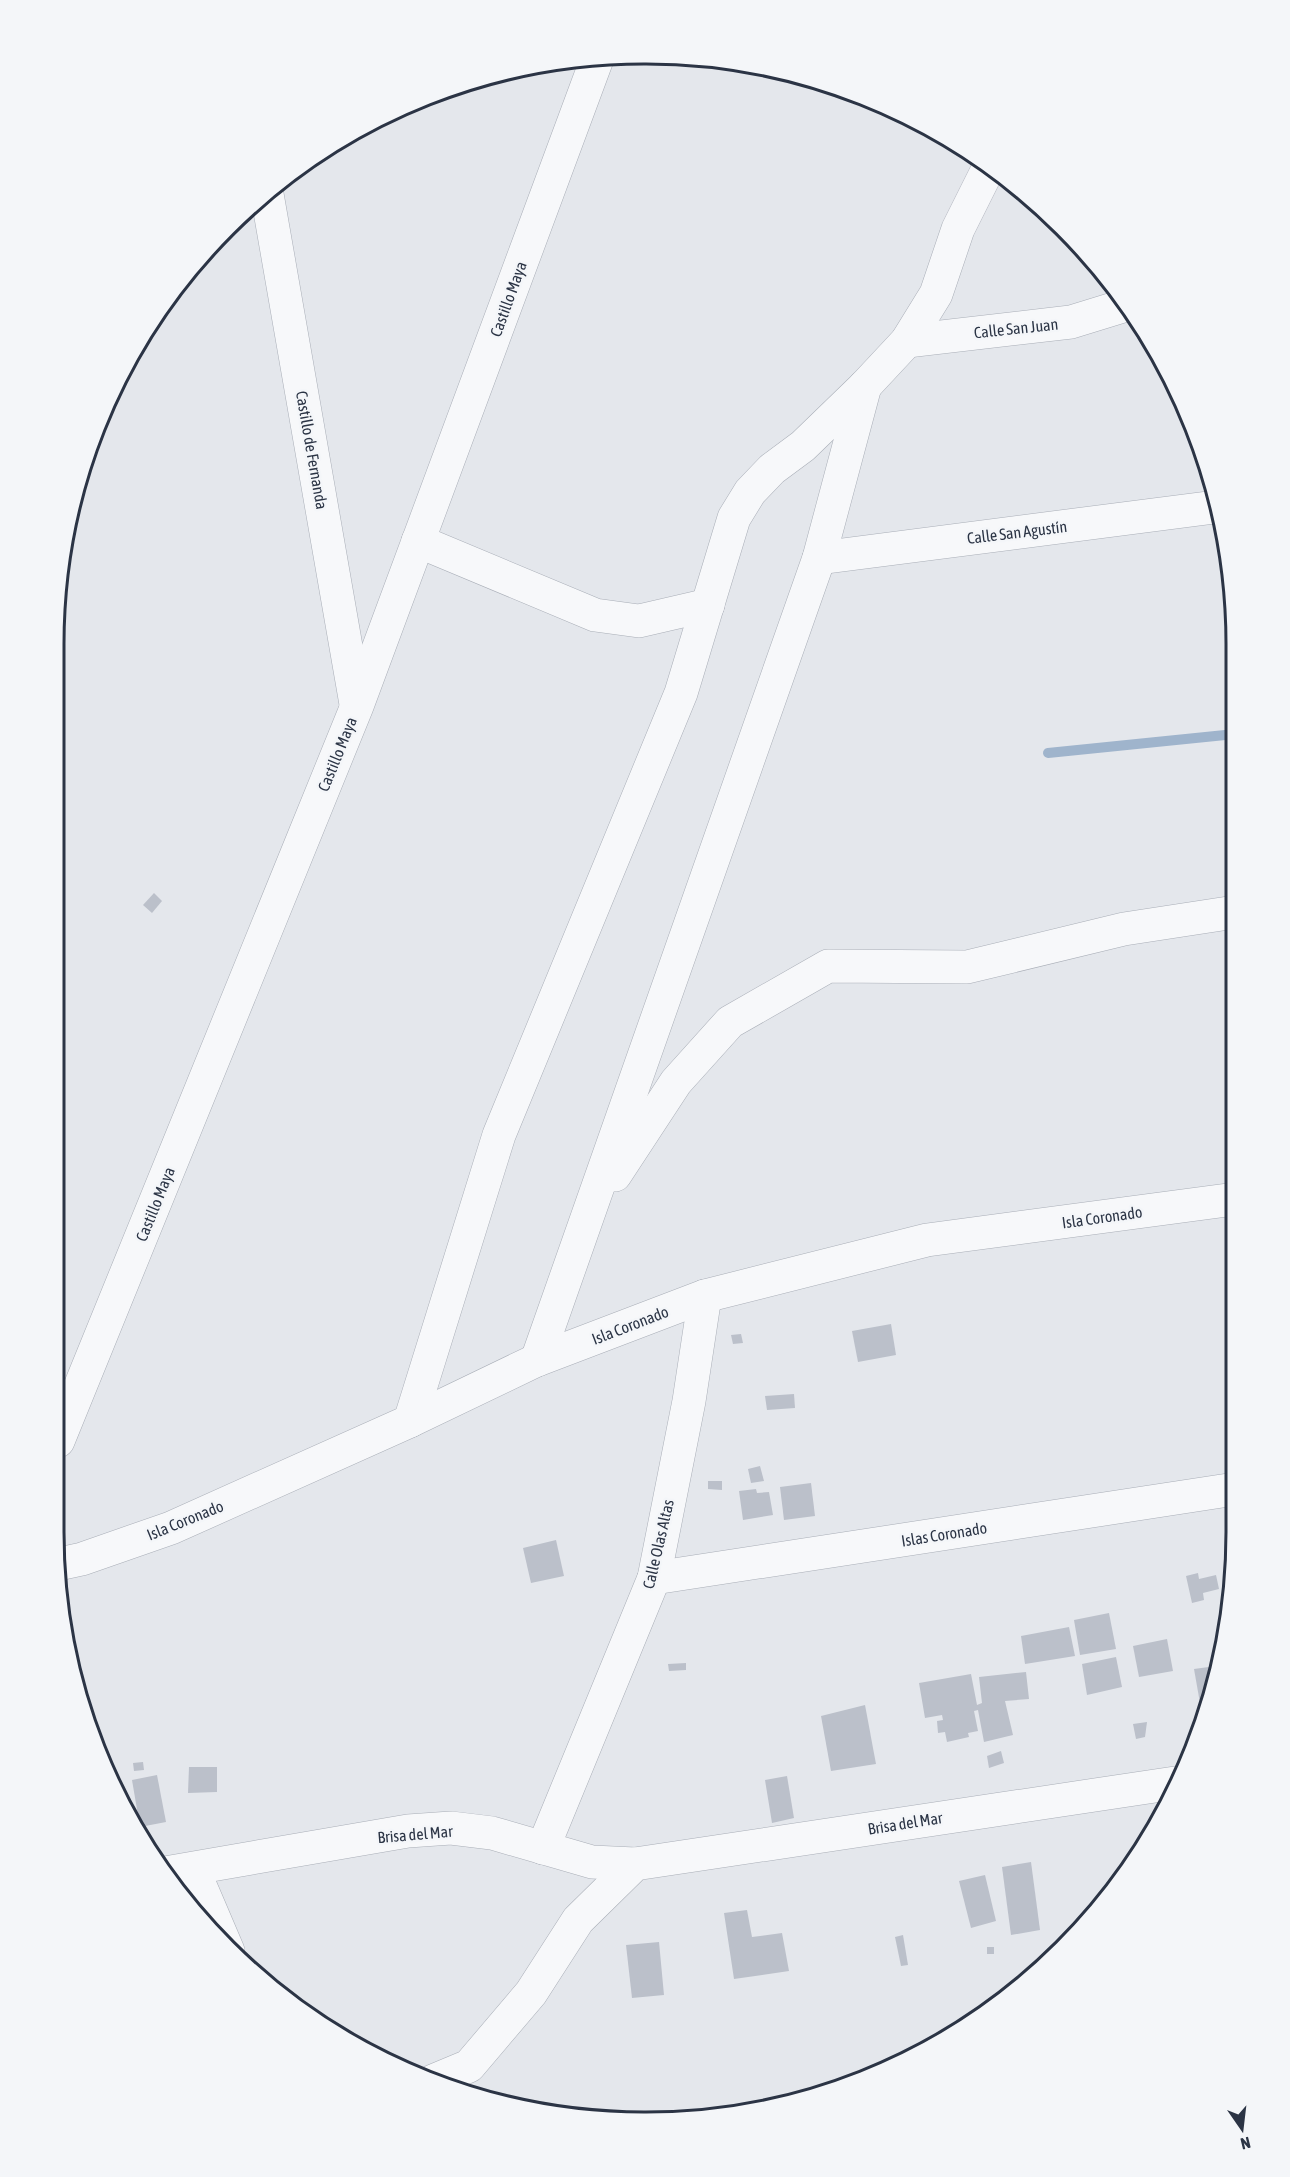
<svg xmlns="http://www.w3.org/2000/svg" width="1290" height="2177" font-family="'Asap Condensed',sans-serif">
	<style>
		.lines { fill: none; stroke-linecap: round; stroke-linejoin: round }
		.stream { stroke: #9fb4cc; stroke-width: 10 }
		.building { fill: #bbc0ca }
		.minor-casing { stroke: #a9aeb7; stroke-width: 34 }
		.minor { stroke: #f7f8fa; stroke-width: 33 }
		.labels { text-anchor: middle; stroke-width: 5; stroke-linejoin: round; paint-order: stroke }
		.street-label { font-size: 16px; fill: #2b3445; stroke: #f4f6f9 }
		.rim { fill: none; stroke: #2b3445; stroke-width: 3 }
	</style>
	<rect width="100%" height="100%" fill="#e4e7ec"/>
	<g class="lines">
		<polyline class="stream" points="1048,753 1235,734"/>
	</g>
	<g class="building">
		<polygon points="154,893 162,901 152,913 143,905"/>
		<polygon points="891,1324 896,1355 858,1362 852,1331"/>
		<polygon points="741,1334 743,1343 733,1344 731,1335"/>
		<polygon points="794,1394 795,1408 767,1410 765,1396"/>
		<polygon points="760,1466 764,1481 751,1483 748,1469"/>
		<polygon points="708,1481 722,1481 722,1490 708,1489"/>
		<polygon points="811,1483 815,1516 784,1520 780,1487"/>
		<polygon points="756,1489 757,1493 769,1492 773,1515 743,1520 739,1491"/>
		<polygon points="556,1540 564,1576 531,1583 523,1548"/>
		<polygon points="1198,1573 1199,1579 1216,1575 1219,1589 1203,1593 1204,1600 1192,1603 1186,1576"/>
		<polygon points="1109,1613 1116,1649 1080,1655 1074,1620"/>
		<polygon points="1069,1627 1075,1656 1025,1664 1021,1636"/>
		<polygon points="1167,1639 1173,1671 1139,1677 1133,1646"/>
		<polygon points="1116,1657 1122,1687 1087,1695 1082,1664"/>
		<polygon points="686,1663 686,1670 669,1671 668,1664"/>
		<polygon points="1216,1666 1209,1702 1200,1703 1194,1669"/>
		<polygon points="1026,1672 1029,1699 1005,1701 1013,1735 984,1742 978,1710 974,1711 978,1731 968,1733 969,1737 947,1742 945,1732 938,1733 937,1721 943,1720 942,1715 925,1718 919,1683 971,1674 977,1705 982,1703 979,1677"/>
		<polygon points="865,1705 876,1764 831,1771 821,1716"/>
		<polygon points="1147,1722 1145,1737 1136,1739 1133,1724"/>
		<polygon points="1001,1751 1004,1763 989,1768 987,1756"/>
		<polygon points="143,1762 144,1770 134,1771 133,1763"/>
		<polygon points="189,1767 217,1767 217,1792 188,1793"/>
		<polygon points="157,1775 166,1822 140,1827 132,1780"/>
		<polygon points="787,1776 794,1818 772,1823 765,1780"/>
		<polygon points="1031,1862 1040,1930 1011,1935 1002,1867"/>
		<polygon points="985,1875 996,1921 971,1928 959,1881"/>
		<polygon points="747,1910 752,1937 782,1933 789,1971 734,1979 724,1913"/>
		<polygon points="903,1935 908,1965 901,1966 895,1937"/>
		<polygon points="659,1942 664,1995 632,1998 626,1945"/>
		<rect x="987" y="1947" width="7" height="7"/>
	</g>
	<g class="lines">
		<g class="minor-casing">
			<g id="minor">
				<polyline points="267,194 356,704"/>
				<polyline points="907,341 1071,322 1123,306"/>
				<polyline points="418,541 595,615 639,621 708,605"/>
				<polyline points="819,558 1215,507"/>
				<polyline points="615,1175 676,1082 730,1022 828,966 967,967 1124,929 1235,912"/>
				<polyline points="537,1360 819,558 865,386"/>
				<polyline points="410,1421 499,1135 681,693 734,518 750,492 772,469 803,446 865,386 907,341 936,294 958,229 989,167"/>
				<polyline points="58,1441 357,706 597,59"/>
				<polyline points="59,1564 82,1559 171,1528 410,1421 537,1360 705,1296 927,1240 1235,1199"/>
				<polyline points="654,1578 1235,1489"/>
				<polyline points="543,1848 654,1578 689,1401 705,1296"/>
				<polyline points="193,1869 228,1951"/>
				<polyline points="165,1873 408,1831 451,1828 492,1833 592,1862 635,1864"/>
				<polyline points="433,2081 469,2066 531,1993 578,1920 635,1864 1175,1783"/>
			</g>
		</g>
		<use href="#minor" class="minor"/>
	</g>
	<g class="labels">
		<g class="street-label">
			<text transform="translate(508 299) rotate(-70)" y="6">Castillo Maya</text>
			<text transform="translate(1016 328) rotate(-6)" y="6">Calle San Juan</text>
			<text transform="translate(312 450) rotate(80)" y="6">Castillo de Fernanda</text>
			<text transform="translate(1017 532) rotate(-7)" y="6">Calle San Agustín</text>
			<text transform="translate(337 754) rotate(-68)" y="6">Castillo Maya</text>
			<text transform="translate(155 1204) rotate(-68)" y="6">Castillo Maya</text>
			<text transform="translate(1102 1217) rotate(-8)" y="6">Isla Coronado</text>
			<text transform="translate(630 1325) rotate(-21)" y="6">Isla Coronado</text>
			<text transform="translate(185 1520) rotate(-22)" y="6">Isla Coronado</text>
			<text transform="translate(944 1534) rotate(-9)" y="6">Islas Coronado</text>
			<text transform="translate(658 1544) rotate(-77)" y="6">Calle Olas Altas</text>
			<text transform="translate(905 1823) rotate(-9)" y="6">Brisa del Mar</text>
			<text transform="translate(415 1834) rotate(-5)" y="6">Brisa del Mar</text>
		</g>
	</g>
	<path d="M0 0H1290V2177H0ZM644 64H646A580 580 0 0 1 1226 644V1532A580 580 0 0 1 646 2112H644A580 580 0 0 1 64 1532V644A580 580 0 0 1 644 64Z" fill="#f4f6f9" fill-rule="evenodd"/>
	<path class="rim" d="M644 64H646A580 580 0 0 1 1226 644V1532A580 580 0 0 1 646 2112H644A580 580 0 0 1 64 1532V644A580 580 0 0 1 644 64Z"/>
	<g transform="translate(1242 2129) rotate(166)" stroke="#f4f6f9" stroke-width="4.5" paint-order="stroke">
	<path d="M0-4.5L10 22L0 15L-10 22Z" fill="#2b3445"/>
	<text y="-9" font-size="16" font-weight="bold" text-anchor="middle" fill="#2b3445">N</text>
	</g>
</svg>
